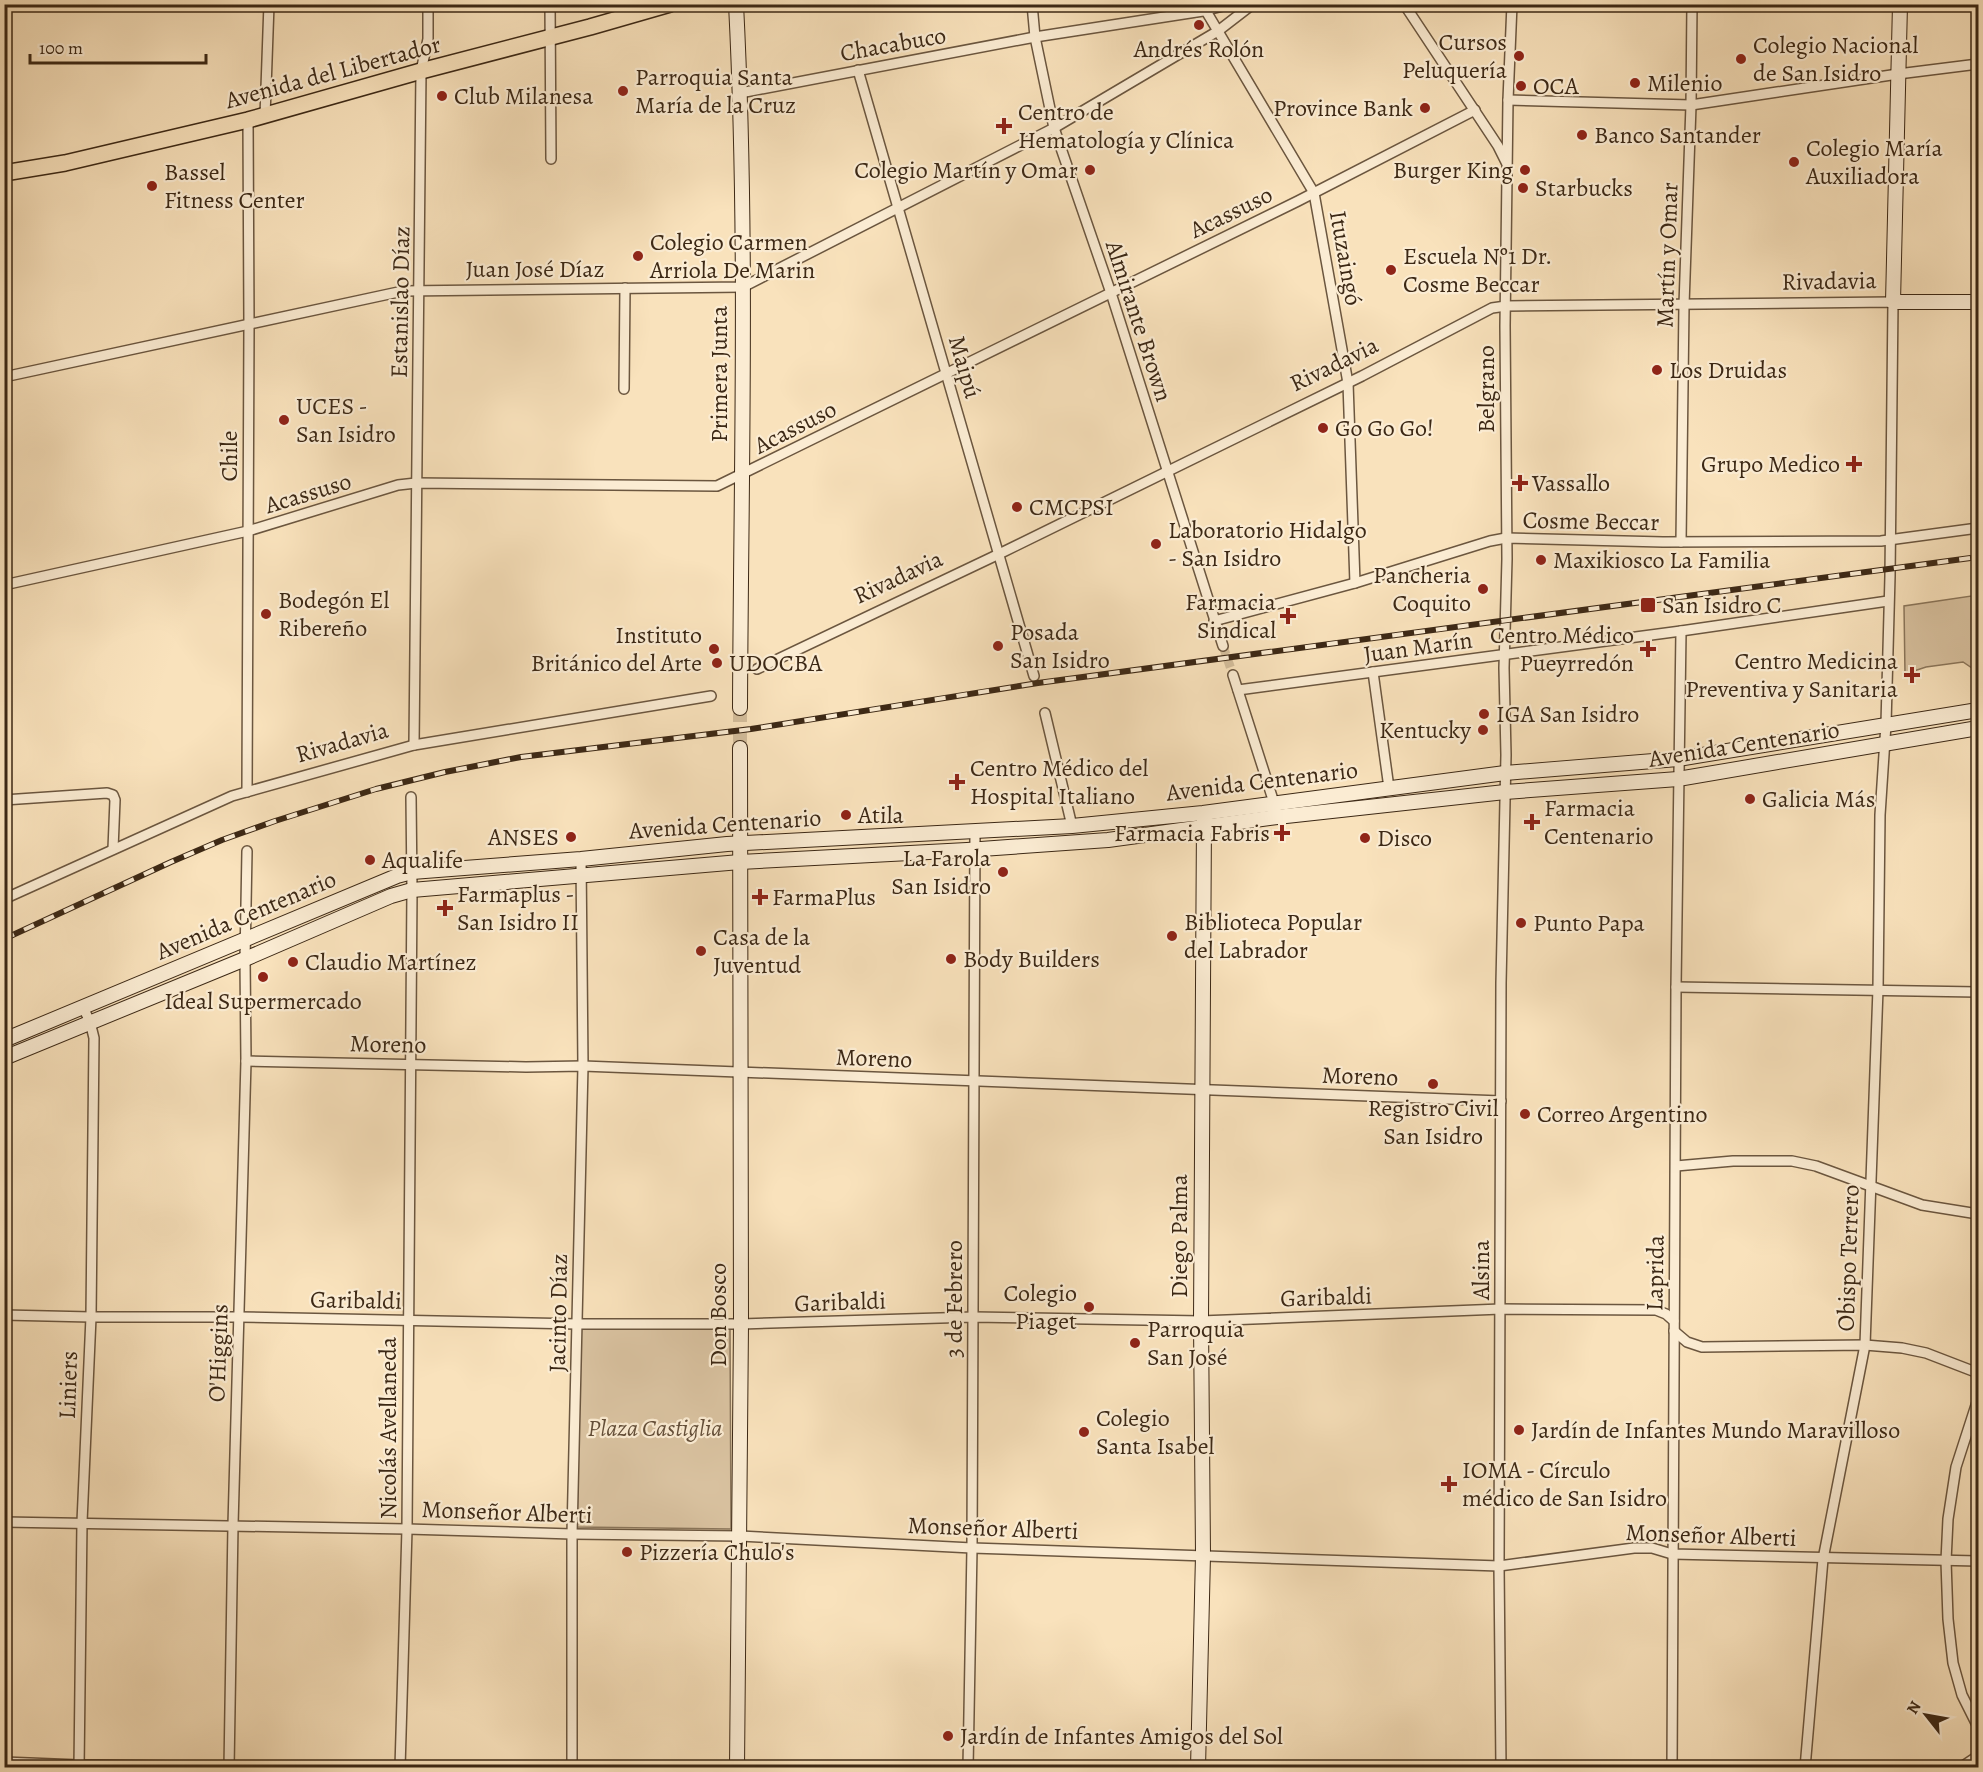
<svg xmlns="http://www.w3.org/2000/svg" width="1983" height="1772" font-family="Alegreya,serif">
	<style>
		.green { fill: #d9c2a0; stroke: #8a755a; stroke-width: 1.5 }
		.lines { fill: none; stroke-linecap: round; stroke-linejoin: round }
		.street-tunnel { stroke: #d3bd9b; stroke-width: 9; stroke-dasharray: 9 4.5; stroke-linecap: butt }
		.secondary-tunnel { stroke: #d3bd9b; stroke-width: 14; stroke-dasharray: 14 7; stroke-linecap: butt }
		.street-casing { stroke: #6b563f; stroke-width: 12 }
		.secondary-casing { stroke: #3c2815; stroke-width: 16 }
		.primary-casing { stroke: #3c2815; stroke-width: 18 }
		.street { stroke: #fbecd3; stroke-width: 9 }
		.secondary { stroke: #fbecd3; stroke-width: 14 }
		.primary { stroke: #f9e2bc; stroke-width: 15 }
		.rail-casing { stroke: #3c2815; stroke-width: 6 }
		.rail { stroke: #fbecd3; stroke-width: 4; stroke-dasharray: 11; stroke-linecap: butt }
		.poi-dot { fill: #8f2418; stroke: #fbecd3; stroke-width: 2 }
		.labels { text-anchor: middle; stroke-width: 4.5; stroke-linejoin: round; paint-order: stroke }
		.poi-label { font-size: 24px; fill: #3c2815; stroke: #fbecd3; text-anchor: start }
		.street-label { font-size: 24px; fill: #3c2815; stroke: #fbecd3 }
		.park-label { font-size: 24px; font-style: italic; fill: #634e38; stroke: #fbecd3 }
	</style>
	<rect width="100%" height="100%" fill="#f9e2bc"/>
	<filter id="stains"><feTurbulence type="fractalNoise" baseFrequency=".00333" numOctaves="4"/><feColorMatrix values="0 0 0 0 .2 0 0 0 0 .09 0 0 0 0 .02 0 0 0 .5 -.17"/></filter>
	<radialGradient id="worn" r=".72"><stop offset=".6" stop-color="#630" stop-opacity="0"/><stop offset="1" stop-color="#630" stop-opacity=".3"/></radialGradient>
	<g class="green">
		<polygon points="1978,595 1978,672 1963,662 1926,667 1905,674 1904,606"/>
		<polygon points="580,1328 730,1329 731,1529 577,1527"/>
	</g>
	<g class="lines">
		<polyline class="street-tunnel" points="1223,646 1233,675"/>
		<polyline class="secondary-tunnel" points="740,708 740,748"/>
		<g class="street-casing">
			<g id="street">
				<polyline points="550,4 551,159"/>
				<polyline points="1032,4 1035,37 1054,128 1111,293 1223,646"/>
				<polyline points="1204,4 1206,11 1314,193 1348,383 1355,583"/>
				<polyline points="1404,4 1498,146 1506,162"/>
				<polyline points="858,70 1034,676"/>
				<polyline points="740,93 1035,37 1203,11 1231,4"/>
				<polyline points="1508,100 1691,105 1898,74 1978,64"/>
				<polyline points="265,116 269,4"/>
				<polyline points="4,242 5,172"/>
				<polyline points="4,377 403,291 743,287 1054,128 1218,31 1253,4"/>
				<polyline points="624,389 625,288"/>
				<polyline points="1681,542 1684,305 1691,105 1692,4"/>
				<polyline points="4,585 248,531 398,485 416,483 717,486 1298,201 1475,110"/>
				<polyline points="1214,621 1355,583 1490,541 1506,538 1663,542 1881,541 1978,528"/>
				<polyline points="757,669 999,554 1362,376 1492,308 1506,306 1893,302 1890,576 1886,724 1880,815 1878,989 1865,1345 1823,1559 1805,1768"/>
				<polyline points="1373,672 1389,788"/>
				<polyline points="1233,675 1276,809"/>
				<polyline points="1238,690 1681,631 1888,601"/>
				<polyline points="1045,713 1072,826"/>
				<polyline points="414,745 421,71 428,39 428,4"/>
				<polyline points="247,792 249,325 248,120"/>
				<polyline points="4,800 107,793 113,795 115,800 113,849"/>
				<polyline points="4,899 232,796 414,745 711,696"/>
				<polyline points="1676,987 1978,992"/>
				<polyline points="246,1061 526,1067 583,1066 1501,1101"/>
				<polyline points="1676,1166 1733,1161 1792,1161 1816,1166 1922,1205 1978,1214"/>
				<polyline points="4,1315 91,1317 239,1317 577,1324 741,1324 974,1317 1201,1321 1501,1309 1656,1310 1666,1314 1674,1321"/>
				<polyline points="1674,1331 1687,1342 1702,1347 1865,1345 1902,1348 1926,1353 1978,1373"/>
				<polyline points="1978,1399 1956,1467 1948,1519 1946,1561 1948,1619 1953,1663 1962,1695 1978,1727"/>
				<polyline points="4,1522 407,1529 572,1534 740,1536 972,1548 1499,1566 1634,1548 1652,1548 1672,1554 1978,1561"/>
				<polyline points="4,1762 79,1765 350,1768"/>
				<polyline points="79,1768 82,1522 91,1317 94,1038 90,1022 83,1007"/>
				<polyline points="229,1768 233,1525 246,1061 245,959 247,851"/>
				<polyline points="400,1768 407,1529 412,890 411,797"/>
				<polyline points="572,1768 572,1534 583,1066 581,859"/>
				<polyline points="968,1768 972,1548 975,831"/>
				<polyline points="1501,1768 1499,1566 1501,983 1506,755 1504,668 1507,559 1505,326 1508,100 1512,4"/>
				<polyline points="1672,1768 1676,987 1681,631"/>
				<polyline points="1960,1768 1978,1756"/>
			</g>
		</g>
		<g class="secondary-casing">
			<g id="secondary">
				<path d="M736,4C748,239 741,474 740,708"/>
				<polyline points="1900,4 1893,302 1978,302"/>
				<polyline points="4,1040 397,876 412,872 581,859 727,844 1072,826 1203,813 1505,773 1678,759 1978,710"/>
				<polyline points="4,1058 245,959 391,896 412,890 740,862 967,850 1108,840 1277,817 1505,792 1678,779 1978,728"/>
				<polyline points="737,1768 741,1324 740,748"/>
				<polyline points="1198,1768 1203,1555 1201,1321 1204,819"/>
			</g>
		</g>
		<g class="primary-casing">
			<polyline id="primary" points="4,173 65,163 248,120 421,71 590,27 670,4"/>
		</g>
		<use href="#street" class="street"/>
		<use href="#secondary" class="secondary"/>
		<use href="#primary" class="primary"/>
		<g class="rail-casing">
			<polyline id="rail" points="4,939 171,862 222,840 275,821 376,789 445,772 521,757 751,729 1038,683 1978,557"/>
		</g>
		<use href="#rail" class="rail"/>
	</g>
	<g class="poi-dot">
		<circle cx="1199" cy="25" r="6"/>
		<circle cx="1519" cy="56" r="6"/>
		<circle cx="1741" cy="59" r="6"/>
		<circle cx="1635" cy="83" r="6"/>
		<circle cx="1521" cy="86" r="6"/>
		<circle cx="623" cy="91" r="6"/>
		<circle cx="442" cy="96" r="6"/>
		<circle cx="1425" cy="108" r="6"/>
		<path d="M1001 117h6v6h6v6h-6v6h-6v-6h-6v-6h6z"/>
		<circle cx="1582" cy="135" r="6"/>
		<circle cx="1794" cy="162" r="6"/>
		<circle cx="1090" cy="170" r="6"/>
		<circle cx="1525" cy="170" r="6"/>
		<circle cx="152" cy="186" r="6"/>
		<circle cx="1523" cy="188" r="6"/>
		<circle cx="638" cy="256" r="6"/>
		<circle cx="1391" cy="270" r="6"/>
		<circle cx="1657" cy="370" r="6"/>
		<circle cx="284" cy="420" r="6"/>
		<circle cx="1323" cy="428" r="6"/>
		<path d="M1851 455h6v6h6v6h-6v6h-6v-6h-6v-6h6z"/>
		<path d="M1517 474h6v6h6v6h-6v6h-6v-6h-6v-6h6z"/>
		<circle cx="1017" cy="507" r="6"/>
		<circle cx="1156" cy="544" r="6"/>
		<circle cx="1541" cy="560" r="6"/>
		<circle cx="1483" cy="589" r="6"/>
		<rect x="1640" y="597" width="16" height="16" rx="3"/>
		<circle cx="266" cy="614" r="6"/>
		<path d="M1285 607h6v6h6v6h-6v6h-6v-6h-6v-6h6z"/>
		<circle cx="998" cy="646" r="6"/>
		<circle cx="714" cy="649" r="6"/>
		<path d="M1645 640h6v6h6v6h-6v6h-6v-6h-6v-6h6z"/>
		<circle cx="717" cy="663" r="6"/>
		<path d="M1909 666h6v6h6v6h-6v6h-6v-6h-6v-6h6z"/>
		<circle cx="1484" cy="714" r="6"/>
		<circle cx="1483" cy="730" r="6"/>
		<path d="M954 773h6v6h6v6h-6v6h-6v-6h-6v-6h6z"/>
		<circle cx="1750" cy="799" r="6"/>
		<circle cx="846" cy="815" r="6"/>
		<path d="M1529 813h6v6h6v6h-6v6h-6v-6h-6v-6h6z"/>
		<path d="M1279 824h6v6h6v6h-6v6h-6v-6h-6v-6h6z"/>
		<circle cx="571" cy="837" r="6"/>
		<circle cx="1365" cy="838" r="6"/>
		<circle cx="370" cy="860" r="6"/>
		<circle cx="1003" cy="872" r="6"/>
		<path d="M757 888h6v6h6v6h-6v6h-6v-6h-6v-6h6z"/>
		<path d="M442 899h6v6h6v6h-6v6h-6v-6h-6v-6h6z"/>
		<circle cx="1521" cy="923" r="6"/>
		<circle cx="1172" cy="936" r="6"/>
		<circle cx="701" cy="951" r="6"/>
		<circle cx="951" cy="959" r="6"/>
		<circle cx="293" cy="962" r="6"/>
		<circle cx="263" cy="977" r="6"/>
		<circle cx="1433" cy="1084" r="6"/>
		<circle cx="1525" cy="1114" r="6"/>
		<circle cx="1089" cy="1307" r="6"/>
		<circle cx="1135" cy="1343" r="6"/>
		<circle cx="1519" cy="1430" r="6"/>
		<circle cx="1084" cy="1432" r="6"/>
		<path d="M1446 1475h6v6h6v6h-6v6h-6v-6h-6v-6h6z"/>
		<circle cx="627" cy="1552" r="6"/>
		<circle cx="948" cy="1736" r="6"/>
	</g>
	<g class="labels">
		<g class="poi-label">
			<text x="1507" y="50" text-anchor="end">Cursos<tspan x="1507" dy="28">Peluquería</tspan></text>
			<text x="1753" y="53">Colegio Nacional<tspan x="1753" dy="28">de San Isidro</tspan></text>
			<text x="1199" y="57" text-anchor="middle">Andrés Rolón</text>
			<text x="635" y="85">Parroquia Santa<tspan x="635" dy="28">María de la Cruz</tspan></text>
			<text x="1647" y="91">Milenio</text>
			<text x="1533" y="94">OCA</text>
			<text x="454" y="104">Club Milanesa</text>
			<text x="1413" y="116" text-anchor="end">Province Bank</text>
			<text x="1018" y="120">Centro de<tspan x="1018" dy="28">Hematología y Clínica</tspan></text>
			<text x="1594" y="143">Banco Santander</text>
			<text x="1806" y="156">Colegio María<tspan x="1806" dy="28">Auxiliadora</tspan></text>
			<text x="1078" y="178" text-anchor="end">Colegio Martín y Omar</text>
			<text x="1513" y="178" text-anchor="end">Burger King</text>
			<text x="164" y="180">Bassel<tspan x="164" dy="28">Fitness Center</tspan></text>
			<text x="1535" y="196">Starbucks</text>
			<text x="650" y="250">Colegio Carmen<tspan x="650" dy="28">Arriola De Marin</tspan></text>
			<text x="1403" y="264">Escuela Nº1 Dr.<tspan x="1403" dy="28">Cosme Beccar</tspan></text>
			<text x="1669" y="378">Los Druidas</text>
			<text x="296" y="414">UCES -<tspan x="296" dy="28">San Isidro</tspan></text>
			<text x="1335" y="436">Go Go Go!</text>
			<text x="1840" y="472" text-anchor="end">Grupo Medico</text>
			<text x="1532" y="491">Vassallo</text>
			<text x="1029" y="515">CMCPSI</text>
			<text x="1168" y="538">Laboratorio Hidalgo<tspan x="1168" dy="28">- San Isidro</tspan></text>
			<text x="1553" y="568">Maxikiosco La Familia</text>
			<text x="1471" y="583" text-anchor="end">Pancheria<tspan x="1471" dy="28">Coquito</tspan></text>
			<text x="278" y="608">Bodegón El<tspan x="278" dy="28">Ribereño</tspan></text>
			<text x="1276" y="610" text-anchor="end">Farmacia<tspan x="1276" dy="28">Sindical</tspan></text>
			<text x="1662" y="613">San Isidro C</text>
			<text x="1010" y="640">Posada<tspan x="1010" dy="28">San Isidro</tspan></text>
			<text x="702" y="643" text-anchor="end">Instituto<tspan x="702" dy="28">Británico del Arte</tspan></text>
			<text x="1634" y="643" text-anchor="end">Centro Médico<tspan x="1634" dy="28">Pueyrredón</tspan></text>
			<text x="1898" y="669" text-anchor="end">Centro Medicina<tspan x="1898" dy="28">Preventiva y Sanitaria</tspan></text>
			<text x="729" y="671">UDOCBA</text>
			<text x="1496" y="722">IGA San Isidro</text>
			<text x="1471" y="738" text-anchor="end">Kentucky</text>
			<text x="970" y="776">Centro Médico del<tspan x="970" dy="28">Hospital Italiano</tspan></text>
			<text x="1762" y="807">Galicia Más</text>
			<text x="1544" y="816">Farmacia<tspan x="1544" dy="28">Centenario</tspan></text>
			<text x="858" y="823">Atila</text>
			<text x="1270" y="841" text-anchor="end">Farmacia Fabris</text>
			<text x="559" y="845" text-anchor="end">ANSES</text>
			<text x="1377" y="846">Disco</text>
			<text x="991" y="866" text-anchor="end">La Farola<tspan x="991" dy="28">San Isidro</tspan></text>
			<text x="382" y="868">Aqualife</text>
			<text x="457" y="902">Farmaplus -<tspan x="457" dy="28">San Isidro II</tspan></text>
			<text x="772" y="905">FarmaPlus</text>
			<text x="1184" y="930">Biblioteca Popular<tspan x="1184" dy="28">del Labrador</tspan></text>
			<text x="1533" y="931">Punto Papa</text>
			<text x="713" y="945">Casa de la<tspan x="713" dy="28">Juventud</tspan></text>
			<text x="963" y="967">Body Builders</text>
			<text x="305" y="970">Claudio Martínez</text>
			<text x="263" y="1009" text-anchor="middle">Ideal Supermercado</text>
			<text x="1433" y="1116" text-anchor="middle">Registro Civil<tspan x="1433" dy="28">San Isidro</tspan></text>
			<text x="1537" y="1122">Correo Argentino</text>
			<text x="1077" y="1301" text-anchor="end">Colegio<tspan x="1077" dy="28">Piaget</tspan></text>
			<text x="1147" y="1337">Parroquia<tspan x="1147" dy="28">San José</tspan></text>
			<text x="1096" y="1426">Colegio<tspan x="1096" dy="28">Santa Isabel</tspan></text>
			<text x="1531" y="1438">Jardín de Infantes Mundo Maravilloso</text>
			<text x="1462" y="1478">IOMA - Círculo<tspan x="1462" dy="28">médico de San Isidro</tspan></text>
			<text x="639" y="1560">Pizzería Chulo's</text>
			<text x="960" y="1744">Jardín de Infantes Amigos del Sol</text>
		</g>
		<g class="street-label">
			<text transform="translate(893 44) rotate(-10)" y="8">Chacabuco</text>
			<text transform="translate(333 72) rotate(-15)" y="8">Avenida del Libertador</text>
			<text transform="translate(1231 212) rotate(-26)" y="8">Acassuso</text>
			<text transform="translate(1667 255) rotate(-88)" y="8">Martín y Omar</text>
			<text transform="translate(1346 258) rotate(80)" y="8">Ituzaingó</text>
			<text x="535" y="277">Juan José Díaz</text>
			<text transform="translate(1829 281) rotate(-1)" y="8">Rivadavia</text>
			<text transform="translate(400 302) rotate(-89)" y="8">Estanislao Díaz</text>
			<text transform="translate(1139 321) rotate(72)" y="8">Almirante Brown</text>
			<text transform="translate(1334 364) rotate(-26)" y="8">Rivadavia</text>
			<text transform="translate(965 367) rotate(74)" y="8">Maipú</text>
			<text transform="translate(719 374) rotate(-90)" y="8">Primera Junta</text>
			<text transform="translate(1486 389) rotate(-90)" y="8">Belgrano</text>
			<text transform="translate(795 427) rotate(-27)" y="8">Acassuso</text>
			<text transform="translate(229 456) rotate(-90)" y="8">Chile</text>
			<text transform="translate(308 493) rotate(-17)" y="8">Acassuso</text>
			<text transform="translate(1591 521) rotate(1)" y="8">Cosme Beccar</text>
			<text transform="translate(898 577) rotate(-25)" y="8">Rivadavia</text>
			<text transform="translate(1418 647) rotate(-8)" y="8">Juan Marín</text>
			<text transform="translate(342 742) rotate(-16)" y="8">Rivadavia</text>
			<text transform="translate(1744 744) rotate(-9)" y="8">Avenida Centenario</text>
			<text transform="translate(1262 781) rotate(-7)" y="8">Avenida Centenario</text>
			<text transform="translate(725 824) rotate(-4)" y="8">Avenida Centenario</text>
			<text transform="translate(246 915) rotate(-23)" y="8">Avenida Centenario</text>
			<text transform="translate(388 1044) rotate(1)" y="8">Moreno</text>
			<text transform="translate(874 1058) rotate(2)" y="8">Moreno</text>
			<text transform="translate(1360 1076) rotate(2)" y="8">Moreno</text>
			<text transform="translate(1179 1236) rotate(-90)" y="8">Diego Palma</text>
			<text transform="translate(1848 1258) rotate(-88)" y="8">Obispo Terrero</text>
			<text transform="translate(1481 1270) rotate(-90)" y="8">Alsina</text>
			<text transform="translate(1655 1273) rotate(-89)" y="8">Laprida</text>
			<text transform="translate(1326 1297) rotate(-2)" y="8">Garibaldi</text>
			<text transform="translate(954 1299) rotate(-90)" y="8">3 de Febrero</text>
			<text transform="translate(356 1300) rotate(1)" y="8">Garibaldi</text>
			<text transform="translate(840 1302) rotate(-2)" y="8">Garibaldi</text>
			<text transform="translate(558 1313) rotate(-89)" y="8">Jacinto Díaz</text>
			<text transform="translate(718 1315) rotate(-90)" y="8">Don Bosco</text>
			<text transform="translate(218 1353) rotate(-88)" y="8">O'Higgins</text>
			<text transform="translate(68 1385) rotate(-88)" y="8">Liniers</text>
			<text transform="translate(388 1428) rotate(-90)" y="8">Nicolás Avellaneda</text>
			<text transform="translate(507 1512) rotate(2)" y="8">Monseñor Alberti</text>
			<text transform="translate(993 1528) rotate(2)" y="8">Monseñor Alberti</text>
			<text transform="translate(1711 1535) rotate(2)" y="8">Monseñor Alberti</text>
		</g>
		<g class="park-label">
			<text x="655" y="1436">Plaza Castiglia</text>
		</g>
	</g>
	<rect width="1983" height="1772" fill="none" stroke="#f9e2bc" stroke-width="24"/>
	<rect x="6" y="6" width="1971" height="1760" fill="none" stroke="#3c2815" stroke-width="3"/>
	<rect x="12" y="12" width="1959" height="1748" fill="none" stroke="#3c2815" stroke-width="1.5"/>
	<g transform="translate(1926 1715) rotate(301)" stroke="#fbecd3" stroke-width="4.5" paint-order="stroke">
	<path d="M0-4.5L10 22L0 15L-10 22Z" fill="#3c2815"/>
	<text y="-9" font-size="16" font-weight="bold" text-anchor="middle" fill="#3c2815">N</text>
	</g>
	<path d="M30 54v9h176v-9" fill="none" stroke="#3c2815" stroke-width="3"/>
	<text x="39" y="54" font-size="18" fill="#3c2815" stroke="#fbecd3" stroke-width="4.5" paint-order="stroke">100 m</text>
	<rect width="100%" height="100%" filter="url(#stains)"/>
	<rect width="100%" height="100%" fill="url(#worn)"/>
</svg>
